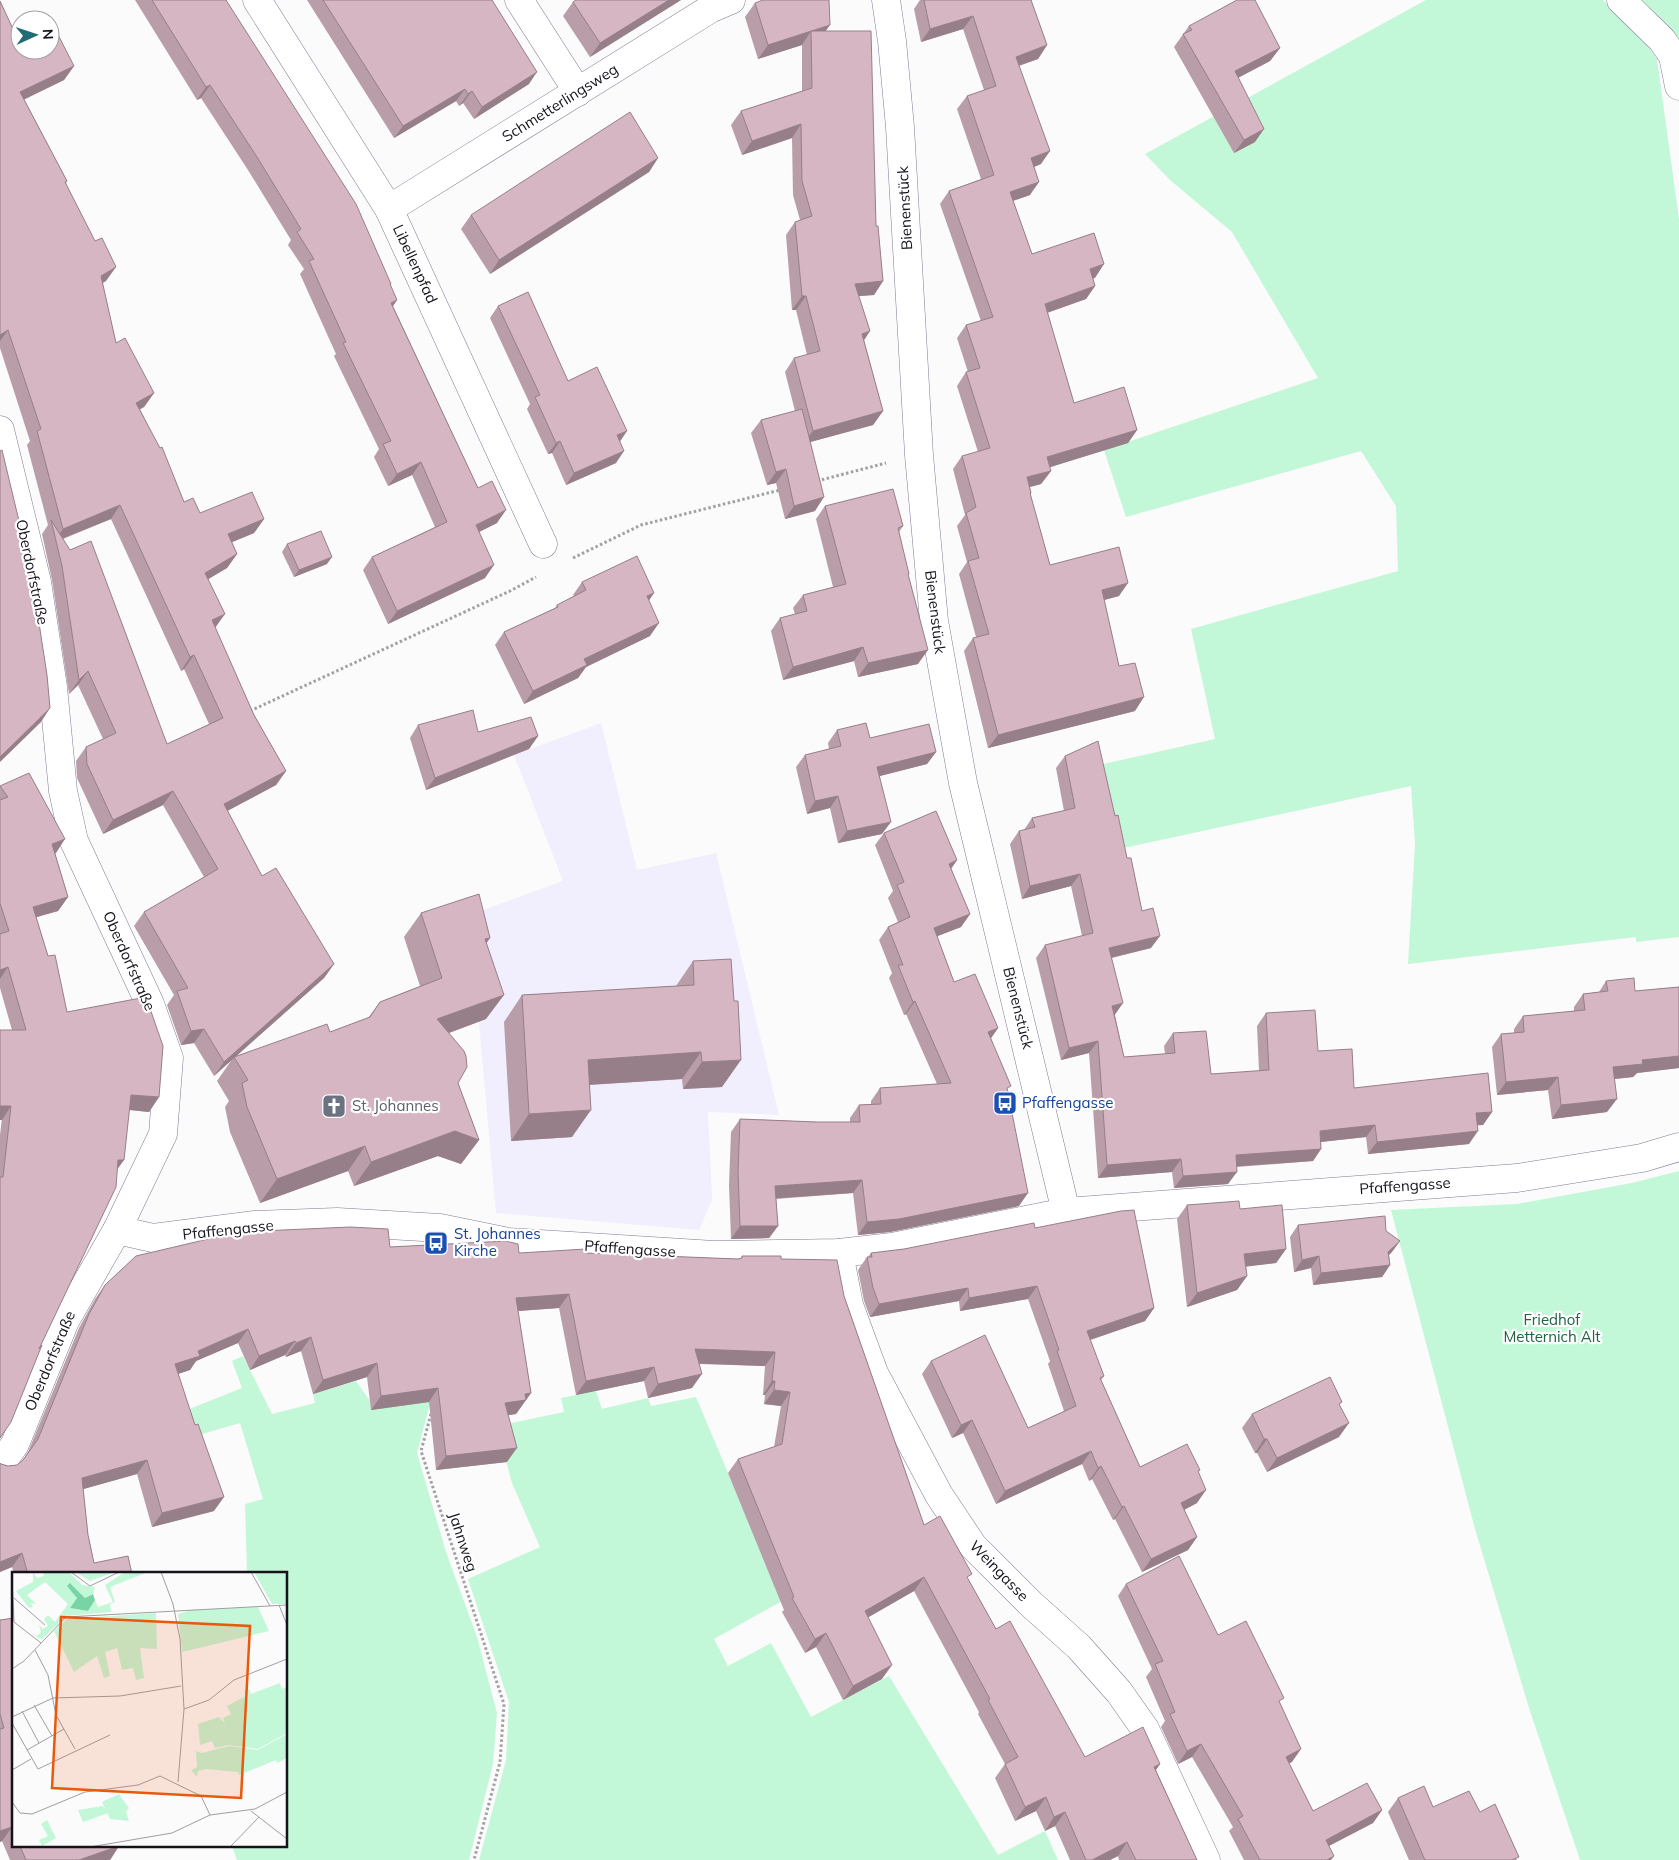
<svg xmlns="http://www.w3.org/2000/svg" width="1679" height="1860" font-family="Mulish,sans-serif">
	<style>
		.built { fill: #f1eefd }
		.green { fill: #c2f7d8 }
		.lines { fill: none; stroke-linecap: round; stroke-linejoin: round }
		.minor-casing { stroke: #817a95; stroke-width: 29 }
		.path { stroke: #a1a0a3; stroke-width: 3; stroke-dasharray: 2.5 2.5; stroke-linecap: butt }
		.minor { stroke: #fff; stroke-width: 28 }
		.wall { fill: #b99da8; fill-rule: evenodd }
		.shaded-wall { fill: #967f88 }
		.building { fill: #d7b6c3; stroke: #967f88 }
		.labels { text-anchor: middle; stroke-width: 4.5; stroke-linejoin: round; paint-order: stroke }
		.street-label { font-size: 15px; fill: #15121c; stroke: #fff }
		.transit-label { font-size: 15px; fill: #164399; stroke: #fff; text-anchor: start }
		.worship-label { font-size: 15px; fill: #5b616d; stroke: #fff; text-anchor: start }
		.park-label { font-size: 15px; fill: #1f6343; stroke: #fff }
		.inset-road { fill: none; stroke: #9f9ea2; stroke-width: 1 }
		.view { fill: #e8590c; fill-opacity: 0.15; stroke: #e8590c; stroke-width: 2.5 }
		.inset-edge { fill: none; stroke: #15121c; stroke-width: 2.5 }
	</style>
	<rect width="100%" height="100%" fill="#fbfbfb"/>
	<polygon class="built" points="601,723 637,870 716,853 779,1115 708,1112 712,1200 699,1230 496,1213 476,989 475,913 563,881 514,755"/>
	<g class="green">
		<polygon points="1426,0 1603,0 1644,41 1657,59 1679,219 1679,937 1636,942 1636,937 1408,964 1415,844 1411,786 1119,849 1099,765 1215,739 1191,629 1398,571 1396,506 1361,451 1126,517 1104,450 1318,378 1232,232 1170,180 1145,154"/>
		<polygon points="1642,0 1679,0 1679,38"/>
		<polygon points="1679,1171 1679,1860 1580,1860 1530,1711 1475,1529 1391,1210 1517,1204 1632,1183"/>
		<polygon points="243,1356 272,1414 315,1403 313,1394 356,1381 370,1401 371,1410 433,1393 417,1453 446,1552 477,1637 497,1713 493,1764 469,1860 237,1860 232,1846 286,1846 286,1574 247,1574 245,1504 263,1499 240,1423 185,1439 177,1414 242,1388 232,1361"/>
		<polygon points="596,1391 602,1409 648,1398 651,1406 696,1397 782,1601 714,1639 728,1666 771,1643 811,1717 889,1676 998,1855 1045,1831 1058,1860 479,1860 506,1760 509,1702 468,1579 540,1547 512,1483 497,1426 564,1412 561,1398"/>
	</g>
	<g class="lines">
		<g class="minor-casing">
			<g id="minor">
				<polyline points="257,0 389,209 543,544"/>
				<polyline points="519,0 578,92"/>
				<polyline points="886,0 892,41 900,127 919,455 934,621 963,783 1066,1212"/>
				<polyline points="1621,0 1662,40 1673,56 1679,86"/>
				<polyline points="389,209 710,9 731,0"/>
				<polyline points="0,430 37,582 53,687 63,791 74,841 150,1004 169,1058 163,1134 117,1230 65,1321 15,1444 0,1465"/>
				<polyline points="117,1230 153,1238 255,1225 337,1222 440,1228 508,1242 714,1255 839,1253 892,1247 1066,1212 1517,1178 1642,1158 1679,1147"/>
				<polyline points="839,1253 849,1305 874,1373 939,1495 973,1546 1031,1604 1079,1647 1119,1692 1145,1729 1206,1860"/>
			</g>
		</g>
		<g class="path">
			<polyline points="817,481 886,463"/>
			<polyline points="573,558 641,525 780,490"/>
			<polyline points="250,711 510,591 536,577"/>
			<polyline points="431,1414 421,1451 504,1704 500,1762 474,1860"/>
		</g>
		<use href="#minor" class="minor"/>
	</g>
	<g class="wall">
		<polygon points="135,0 226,0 390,286 397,300 393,306 478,488 497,523 479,532 485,578 388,624 363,570 372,557 435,527 412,475 388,486 374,457 379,449 334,356 336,354 300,274 304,269 288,245 291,240 248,170 201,98 197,100"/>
		<polygon points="307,0 492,0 529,84 474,119 463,103 459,106 456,101 394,138"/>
		<polygon points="681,0 590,57 563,16 573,2"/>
		<polygon points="920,0 1031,0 1047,45 1038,59 1019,66 1041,164 1034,167 1030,195 1013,201 1032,254 1095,278 1093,278 1095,286 1086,299 1047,313 1074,403 1137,430 1128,443 1049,467 1051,471 1041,484 1030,487 1031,493 1030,495 1050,565 1119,596 1104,600 1119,666 1135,711 988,748 964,651 973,638 976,637 959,574 967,562 957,526 965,515 953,469 962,456 978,452 957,386 966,372 968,372 957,338 966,325 981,321 940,204 949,191 981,179 957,109 967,96 984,90 963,29 921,42 914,9"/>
		<path d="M0,1L19,42L74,66L64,80L24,99L67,181L66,183L106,281L102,283L116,343L154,393L144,407L140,409L184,502L200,513L264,519L254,533L232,542L237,554L227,568L208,579L215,628L254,715L286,771L276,785L227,811L262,876L334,964L324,978L236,1056L330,1032L368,1018L380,1002L420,986L404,937L421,913L490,938L486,943V1019L449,1033L458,1083L479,1140L461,1164L438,1156L354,1186L348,1171L260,1203L230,1132L225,1107L229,1101L217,1081L233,1058L214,1076L194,1043L181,1045L167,1005L174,995L134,926L144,912L204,877L163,805L103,834L77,778L76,761L86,747L103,739L78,685L69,694L52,580L42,534L48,525L27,445L30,441L0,348ZM111,519L181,671L184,669L209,724L167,744L63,539Z"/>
		<polygon points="755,3 825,31 876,226 883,281 874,295 859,296 864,341 883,411 873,425 810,442 815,511 785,519 776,483 767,485 751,433 761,420 795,411 785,372 794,358 807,355 796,310 792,310 786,235 795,222 800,220 793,195 792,138 742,155 731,125 741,111 802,91 802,45 758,59 745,17"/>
		<polygon points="1189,26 1280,48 1270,61 1238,78 1255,142 1234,153 1174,47"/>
		<polygon points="658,158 649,172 490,274 461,229 471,215"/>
		<polygon points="498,306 568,381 620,441 616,463 566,485 552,453 548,454 527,409 530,404 490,318"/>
		<polygon points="825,506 903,526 899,532 908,575 918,664 858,677 854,661 783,680 771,631 780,618 795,614 793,608 803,595 833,587 816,519"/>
		<polygon points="287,544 327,564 294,577 282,552"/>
		<polygon points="582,582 654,593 649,600 650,636 586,667 578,678 524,704 495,645 504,632 555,608 557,605 574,596 573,595"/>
		<polygon points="418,725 478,732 538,736 529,749 426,790 410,738"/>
		<polygon points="837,730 870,738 936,752 927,764 880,776 882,834 838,843 830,808 807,814 796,767 805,755 829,749 828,743"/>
		<polygon points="1065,756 1115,816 1142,911 1151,948 1112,958 1115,1015 1124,1057 1165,1054 1164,1046 1173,1033 1211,1074 1259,1071 1257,1026 1266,1013 1318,1051 1354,1088 1492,1112 1483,1125 1477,1125 1469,1144 1368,1154 1366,1137 1321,1142 1321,1149 1313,1161 1237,1167 1228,1184 1174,1188 1172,1172 1098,1178 1089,1053 1061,1060 1036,958 1045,945 1082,936 1071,886 1022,899 1010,844 1019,831 1024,830 1032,818 1064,811 1056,768"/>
		<polygon points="0,786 56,853 55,853 68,897 58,911 36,917 48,956 67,1012 159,1097 149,1112 129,1110 117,1169 0,1438 0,1135 12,1030 0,988"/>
		<polygon points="884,833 957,860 951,869 970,914 961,927 937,936 954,982 998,1028 991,1038 1007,1091 1019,1206 890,1232 858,1235 853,1193 776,1199 778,1226 769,1238 731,1239 729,1185 731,1132 740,1119 817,1122 850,1122 850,1118 859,1105 871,1104 871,1101 880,1088 937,1084 906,1014 904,1015 889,978 892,973 879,940 888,927 898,922 888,898 893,891 875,845"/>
		<polygon points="693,961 722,1087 683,1089 682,1079 589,1085 572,1137 511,1141 504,1022 522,995 676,986"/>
		<polygon points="1606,981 1635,991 1679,987 1679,1068 1637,1073 1633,1077 1615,1079 1607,1112 1552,1119 1548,1090 1497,1095 1492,1047 1501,1034 1514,1033 1514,1029 1523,1016 1574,1011 1574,1007 1583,994 1599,992"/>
		<polygon points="1187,1205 1240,1209 1286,1249 1276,1263 1246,1266 1247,1276 1237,1290 1187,1307 1177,1219"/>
		<polygon points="1298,1225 1386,1231 1400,1241 1389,1255 1390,1265 1382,1277 1313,1285 1311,1268 1294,1272 1290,1237"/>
		<polygon points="1035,1228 1154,1308 1145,1321 1090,1340 1104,1376 1101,1380 1140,1467 1200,1470 1198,1472 1197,1503 1184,1510 1197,1537 1188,1550 1142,1572 1115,1519 1113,1520 1092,1479 1089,1481 1082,1464 996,1504 963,1433 952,1438 922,1374 931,1361 1028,1428 1064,1411 1048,1364 1050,1361 1028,1299 960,1311 959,1301 870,1317 864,1301 858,1270 867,1257 868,1257 871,1253 904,1249"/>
		<polygon points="390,1247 519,1253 586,1253 738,1259 741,1258 742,1256 781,1259 844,1296 924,1525 968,1579 996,1629 1085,1757 1160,1764 1156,1770 1197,1860 1119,1860 1118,1856 1110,1860 1070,1860 1055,1826 1045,1831 1036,1811 1015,1821 995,1778 1005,1764 978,1714 979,1712 914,1591 868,1617 882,1679 843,1700 816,1647 805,1653 782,1612 784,1610 728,1473 738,1459 774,1447 781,1406 764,1404 765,1395 763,1395 765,1366 699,1364 692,1388 648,1398 644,1381 576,1395 559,1308 518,1311 531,1393 516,1414 508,1415 507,1462 436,1470 429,1402 371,1410 367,1377 313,1394 301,1351 286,1357 285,1355 250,1370 238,1343 196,1361 190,1370 178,1374 214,1511 152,1527 137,1474 83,1489 88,1535 94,1563 132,1574 14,1574 12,1567 0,1572 0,1463 1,1464 8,1466 17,1465 23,1460 28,1452 79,1328 95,1299 105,1285"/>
		<polygon points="1340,1405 1339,1437 1267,1472 1257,1453 1255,1453 1242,1428 1252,1414"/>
		<polygon points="1126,1584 1218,1635 1280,1704 1292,1762 1289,1763 1313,1811 1382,1810 1373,1823 1329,1846 1331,1860 1244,1860 1229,1831 1233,1827 1192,1757 1178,1764 1161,1727 1165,1721 1146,1677 1152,1669 1118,1596"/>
		<polygon points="14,1618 14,1846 119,1846 110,1860 10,1860 2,1841 0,1842 0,1620"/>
		<polygon points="1398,1798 1433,1807 1480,1812 1517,1860 1409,1860 1388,1812"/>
	</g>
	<g class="shaded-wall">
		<polygon points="669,0 681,0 590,57 600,43"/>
		<polygon points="973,16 963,29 921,42 930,29"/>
		<polygon points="830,25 820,39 811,31 802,45 758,59 768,45"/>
		<polygon points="1047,45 1038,59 1006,70 1016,57"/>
		<polygon points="1280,48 1270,61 1226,84 1235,71"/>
		<polygon points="74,66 64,80 11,106 20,92"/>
		<polygon points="537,72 529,84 474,119 482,107"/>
		<polygon points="210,85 201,98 197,100 206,87"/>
		<polygon points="465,89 456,101 394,138 403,126"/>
		<polygon points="472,91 463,103 459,106 468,94"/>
		<polygon points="801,124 792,138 742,155 752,141"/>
		<polygon points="1264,129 1255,142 1234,153 1244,140"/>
		<polygon points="1050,151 1041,164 1021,172 1031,158"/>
		<polygon points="658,158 649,172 490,274 499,260"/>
		<polygon points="1039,182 1030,195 1000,205 1010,192"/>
		<polygon points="1104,264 1095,278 1080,282 1090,269"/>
		<polygon points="116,267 106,281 91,290 101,276"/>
		<polygon points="883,281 874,295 845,297 855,284"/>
		<polygon points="1095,286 1086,299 1035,317 1045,304"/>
		<polygon points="802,296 806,296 796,310 792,310"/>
		<polygon points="397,300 388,313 391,303"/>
		<polygon points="8,330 0,341 0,335"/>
		<polygon points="870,331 861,345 862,334"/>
		<polygon points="154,393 144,407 126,417 136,403"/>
		<polygon points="883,411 873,425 803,444 813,431"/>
		<polygon points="1137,430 1128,443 1038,471 1047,457"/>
		<polygon points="627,431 619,443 617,435"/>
		<polygon points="560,441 552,453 548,454 556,443"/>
		<polygon points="624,451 616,463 566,485 574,473"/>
		<polygon points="421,462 412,475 388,486 397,474"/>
		<polygon points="786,469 776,483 767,485 776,472"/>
		<polygon points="1051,471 1041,484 1018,490 1027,477"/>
		<polygon points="824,497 815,511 785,519 794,506"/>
		<polygon points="120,505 111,519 56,541 56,539 63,529"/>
		<polygon points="506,510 497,523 467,538 476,525"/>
		<polygon points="264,519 254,533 218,548 228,534"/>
		<polygon points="237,554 227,568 195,587 205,573"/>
		<polygon points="332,557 327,564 294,577 299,570"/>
		<polygon points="494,565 485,578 388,624 397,611"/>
		<polygon points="1128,583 1119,596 1093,603 1102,590"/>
		<polygon points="654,593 645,606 647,596"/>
		<polygon points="225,614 215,628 212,620"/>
		<polygon points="659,623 650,636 586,667 578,678 524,704 533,691 584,659"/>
		<polygon points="863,647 854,661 783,680 793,667"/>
		<polygon points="928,650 918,664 858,677 868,663"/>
		<polygon points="194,655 184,669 181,671 190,657"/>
		<polygon points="88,671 78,685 69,694 79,680"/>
		<polygon points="1144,697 1135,711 988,748 998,735"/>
		<polygon points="50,708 41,722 0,762 0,757"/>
		<polygon points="538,736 529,749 426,790 435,778"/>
		<polygon points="936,752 927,764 868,779 877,767"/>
		<polygon points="286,771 276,785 214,818 224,804"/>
		<polygon points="173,791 163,805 103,834 113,820"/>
		<polygon points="838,796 830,808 807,814 815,801"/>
		<polygon points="891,822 882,834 838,843 847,831"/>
		<polygon points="65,839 56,853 42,858 52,844"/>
		<polygon points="957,860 948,873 949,864"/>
		<polygon points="1080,874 1071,886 1022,899 1030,886"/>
		<polygon points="68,897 58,911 23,921 33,907"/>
		<polygon points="970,914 961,927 925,941 934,928"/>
		<polygon points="1160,936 1151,948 1101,960 1109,948"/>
		<polygon points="490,938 473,962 485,939"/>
		<polygon points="334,964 324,978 214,1076 224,1062"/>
		<polygon points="8,967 0,979 0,970"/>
		<polygon points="504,995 486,1019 419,1044 437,1019"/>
		<polygon points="915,1001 906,1014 904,1015 913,1002"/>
		<polygon points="1123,1003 1114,1016 1112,1006"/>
		<polygon points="998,1028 989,1041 988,1032"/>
		<polygon points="204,1029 194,1043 181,1045 191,1031"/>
		<polygon points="1098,1041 1089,1053 1061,1060 1069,1048"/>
		<polygon points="701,1052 682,1079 569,1086 588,1060"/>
		<polygon points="1679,1056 1679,1068 1637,1073 1633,1077 1604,1080 1613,1067 1642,1060"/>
		<polygon points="741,1060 722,1087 683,1089 702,1062"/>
		<polygon points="1558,1077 1548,1090 1497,1095 1506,1082"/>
		<polygon points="131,1095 159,1097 149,1112 121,1109"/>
		<polygon points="1617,1099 1607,1112 1552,1119 1561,1105"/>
		<polygon points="0,1106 11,1106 2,1120 0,1120"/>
		<polygon points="591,1110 572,1137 511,1141 529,1114"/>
		<polygon points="1492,1112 1483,1125 1467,1126 1476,1113"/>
		<polygon points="1375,1125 1366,1137 1311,1143 1320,1131"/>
		<polygon points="455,1131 479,1140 461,1164 438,1156 354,1186 371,1162"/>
		<polygon points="1478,1131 1469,1144 1368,1154 1377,1142"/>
		<polygon points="365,1146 348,1171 260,1203 277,1179"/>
		<polygon points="1321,1149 1313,1161 1227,1167 1236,1155"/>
		<polygon points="1181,1159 1172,1172 1098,1178 1107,1165"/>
		<polygon points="118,1160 124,1160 114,1174"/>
		<polygon points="1237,1172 1228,1184 1174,1188 1183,1176"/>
		<polygon points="862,1180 853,1193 766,1199 775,1186"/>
		<polygon points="1028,1193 1019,1206 890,1232 858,1235 867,1222"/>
		<polygon points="740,1226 778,1226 769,1238 731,1239"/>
		<polygon points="1400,1241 1392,1252 1380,1264 1388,1252"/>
		<polygon points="1286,1249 1276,1263 1235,1268 1244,1254"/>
		<polygon points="1319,1256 1311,1268 1294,1272 1302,1260"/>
		<polygon points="1390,1265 1382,1277 1313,1285 1321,1273"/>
		<polygon points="1247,1276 1237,1290 1187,1307 1197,1293"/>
		<polygon points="1037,1286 1028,1299 960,1311 969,1298"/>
		<polygon points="968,1288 959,1301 870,1317 879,1304"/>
		<polygon points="569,1294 559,1308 506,1312 516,1298"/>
		<polygon points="1154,1308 1145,1321 1078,1344 1087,1331"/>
		<polygon points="248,1329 238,1343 196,1361 190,1370 165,1378 175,1364 198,1351"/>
		<polygon points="311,1337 301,1351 286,1357 296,1343"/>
		<polygon points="295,1341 285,1355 250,1370 259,1356"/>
		<polygon points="695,1349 775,1352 765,1366 685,1363"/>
		<polygon points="377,1363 367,1377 313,1394 323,1380"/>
		<polygon points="654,1367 644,1381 576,1395 586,1381"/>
		<polygon points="702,1374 692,1388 648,1398 658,1384"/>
		<polygon points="772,1381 775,1381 765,1395 763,1395"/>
		<polygon points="438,1388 429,1402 371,1410 381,1396"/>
		<polygon points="774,1390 790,1392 781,1406 764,1404"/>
		<polygon points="531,1393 516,1414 495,1417 505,1403 525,1394"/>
		<polygon points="972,1420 963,1433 952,1438 961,1425"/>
		<polygon points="1349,1423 1339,1437 1267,1472 1277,1458"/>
		<polygon points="1264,1439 1267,1439 1257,1453 1255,1453"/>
		<polygon points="517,1448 507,1462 436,1470 446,1456"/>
		<polygon points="1091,1451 1082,1464 996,1504 1005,1491"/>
		<polygon points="147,1460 137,1474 73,1492 82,1478"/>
		<polygon points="1101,1466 1092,1479 1089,1481 1098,1468"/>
		<polygon points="1206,1490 1197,1503 1172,1516 1181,1503"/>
		<polygon points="224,1497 214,1511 152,1527 162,1513"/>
		<polygon points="1124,1506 1115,1519 1113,1520 1122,1507"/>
		<polygon points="1197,1537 1188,1550 1142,1572 1151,1559"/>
		<polygon points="22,1553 12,1567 0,1572 0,1562"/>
		<polygon points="924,1577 914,1591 855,1625 865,1611"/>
		<polygon points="826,1633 816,1647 805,1653 815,1639"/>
		<polygon points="892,1665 882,1679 843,1700 853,1686"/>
		<polygon points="1201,1744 1192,1757 1178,1764 1187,1751"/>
		<polygon points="1301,1749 1292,1762 1277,1769 1286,1757"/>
		<polygon points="1160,1764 1150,1778 1154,1767"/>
		<polygon points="1046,1797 1036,1811 1015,1821 1025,1807"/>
		<polygon points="1382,1810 1373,1823 1317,1852 1326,1840"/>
		<polygon points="1065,1812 1055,1826 1045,1831 1054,1817"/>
		<polygon points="12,1827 2,1841 0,1842 0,1831"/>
		<polygon points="1127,1842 1118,1856 1110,1860 1092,1860"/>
		<polygon points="119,1846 110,1860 79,1860"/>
		<polygon points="1334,1856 1331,1860 1326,1860"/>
	</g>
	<g class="building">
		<polygon points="152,0 226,0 356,204 391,284 390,284 397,300 391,303 478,488 492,481 506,510 476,525 494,565 397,611 372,557 447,522 421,462 397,474 383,444 391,441 343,343 346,342 309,261 314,259 297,232 301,229 257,157 210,85 206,87"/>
		<polygon points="323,0 492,0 537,72 482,107 472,91 468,94 465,89 403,126"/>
		<polygon points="576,0 669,0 600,43 573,2"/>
		<polygon points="763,0 829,0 830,25 768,45 755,3"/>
		<polygon points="924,0 1031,0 1047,45 1016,57 1050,151 1031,158 1039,182 1010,192 1032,254 1094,233 1104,264 1090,269 1095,286 1045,304 1074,403 1124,387 1137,430 1047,457 1051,471 1027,477 1031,493 1030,493 1050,565 1119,547 1128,583 1102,590 1119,666 1135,663 1144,697 998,735 973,638 989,634 968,561 979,558 966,513 976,507 962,456 990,448 966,372 980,368 966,325 993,317 949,191 994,175 967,96 996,86 973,16 930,29"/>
		<polygon points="1237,0 1255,0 1280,48 1235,71 1264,129 1244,140 1183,34 1192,30 1189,26"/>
		<polygon points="0,1 19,42 20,41 20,50 50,50 50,27 53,25 74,66 20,92 67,181 65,182 95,241 102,238 116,267 101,276 116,343 125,338 154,393 136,403 160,448 162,447 184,502 193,498 200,513 252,492 264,519 228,534 237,554 205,573 225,614 212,620 254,715 286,771 224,804 262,876 276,868 334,964 224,1062 204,1029 191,1031 177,991 188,988 144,912 218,869 173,791 113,820 87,764 86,747 116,733 88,671 79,680 62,566 51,520 70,550 91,541 167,744 223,718 194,655 190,657 120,505 63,529 37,431 41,429 8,330 0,335"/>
		<polygon points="811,31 871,31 876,226 878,226 883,281 855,284 870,331 862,334 883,411 813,431 794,358 820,351 806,296 802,296 795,222 812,216 802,181 801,124 752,141 741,111 812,88"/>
		<polygon points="630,112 658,158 499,260 471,215"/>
		<polygon points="528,292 568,381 597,367 627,431 617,435 624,451 574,473 560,441 556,443 535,397 540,395 498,306"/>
		<polygon points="802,409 824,497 794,506 786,469 776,472 761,420"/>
		<polygon points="2,450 31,571 47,675 50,708 0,757 0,451"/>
		<polygon points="893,489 903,526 898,528 909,574 908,574 928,650 868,663 863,647 793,667 780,618 807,611 803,595 846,584 825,506"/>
		<polygon points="321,531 332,557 299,570 287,544"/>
		<polygon points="637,556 654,593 647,596 659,623 584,659 587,665 533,691 504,632 558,607 557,605 586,590 582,582"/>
		<polygon points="473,710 478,732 531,717 538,736 435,778 418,725"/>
		<polygon points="866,723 870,738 929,724 936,752 877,767 891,822 847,831 838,796 815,801 805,755 841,746 837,730"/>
		<polygon points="1098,741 1115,816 1118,815 1127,858 1131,858 1142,911 1153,908 1160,936 1109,948 1123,1003 1112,1006 1124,1057 1175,1053 1173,1033 1206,1031 1211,1074 1269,1070 1266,1013 1315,1010 1318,1051 1352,1049 1354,1088 1488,1073 1492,1112 1476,1113 1478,1131 1377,1142 1375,1125 1320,1131 1321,1149 1236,1155 1237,1172 1183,1176 1181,1159 1107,1165 1098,1041 1069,1048 1045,945 1093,933 1080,874 1030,886 1019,831 1035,827 1032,818 1075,808 1065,756"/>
		<polygon points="29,773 65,839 52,844 68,897 33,907 48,956 55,955 67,1012 146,997 163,1046 159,1097 131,1095 124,1160 118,1160 116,1187 39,1349 42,1345 11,1422 0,1438 0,1177 3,1177 11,1106 0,1106 0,1030 26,1030 8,967 0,970 0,934 9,931 0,903 0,800 8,797 0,786"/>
		<polygon points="936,811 957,860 949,864 970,914 934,928 954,982 975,974 998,1028 988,1032 1011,1086 1007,1088 1028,1193 899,1219 867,1222 862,1180 775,1186 778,1226 740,1226 738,1172 740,1119 817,1122 860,1122 859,1105 881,1104 880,1088 951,1083 915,1001 913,1002 898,965 903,965 888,927 910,917 897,885 904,882 884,833"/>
		<polygon points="479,894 490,938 485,939 504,995 437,1019 464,1051 466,1056 467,1067 458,1083 479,1140 455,1131 371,1162 365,1146 277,1179 247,1107 242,1083 248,1080 234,1057 327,1024 330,1032 370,1017 380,1002 442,978 421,913"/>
		<polygon points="731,959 734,1001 738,1001 741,1060 702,1062 701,1052 588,1060 591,1110 529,1114 522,995 694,985 693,961"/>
		<polygon points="1634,978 1635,991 1679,987 1679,1056 1642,1060 1643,1064 1613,1067 1617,1099 1561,1105 1558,1077 1506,1082 1501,1034 1524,1032 1523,1016 1585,1010 1583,994 1608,991 1606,981"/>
		<polygon points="1239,1201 1240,1209 1282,1205 1286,1249 1244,1254 1247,1276 1197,1293 1187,1205"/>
		<polygon points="1134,1210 1154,1308 1087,1331 1104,1376 1100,1378 1140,1467 1187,1444 1200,1470 1198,1471 1206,1490 1181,1503 1197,1537 1151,1559 1124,1506 1122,1507 1101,1466 1098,1468 1091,1451 1005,1491 972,1420 961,1425 931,1361 985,1335 1028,1428 1076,1406 1057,1351 1059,1350 1037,1286 969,1298 968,1288 879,1304 873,1288 867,1257 872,1257 871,1253 904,1249 1034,1223 1035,1228 1121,1211"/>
		<polygon points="1385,1216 1386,1231 1400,1241 1388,1252 1390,1265 1321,1273 1319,1256 1302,1260 1298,1225"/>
		<polygon points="350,1227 388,1229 390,1247 506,1241 518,1244 519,1253 586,1249 586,1253 738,1259 742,1258 742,1256 781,1256 781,1259 837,1260 844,1296 924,1525 940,1516 972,1574 967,1577 996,1629 1010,1621 1085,1757 1143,1727 1160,1764 1154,1767 1197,1860 1136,1860 1127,1842 1092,1860 1086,1860 1065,1812 1054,1817 1046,1797 1025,1807 1005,1764 1018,1757 988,1700 990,1699 924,1577 865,1611 892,1665 853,1686 826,1633 815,1639 792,1598 794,1597 738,1459 782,1444 790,1392 774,1390 775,1381 772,1381 775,1352 695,1349 702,1374 658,1384 654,1367 586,1381 569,1294 516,1298 531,1393 525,1394 526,1400 505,1403 517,1448 446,1456 438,1388 381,1396 377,1363 323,1380 311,1337 296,1343 295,1341 259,1356 248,1329 198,1351 200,1356 175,1364 195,1425 198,1424 224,1497 162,1513 147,1460 82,1478 88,1535 94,1563 128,1556 132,1574 28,1574 22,1553 0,1562 0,1463 1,1464 8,1466 17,1465 23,1460 38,1439 89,1314 105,1285 136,1256 238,1232"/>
		<polygon points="1330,1377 1342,1402 1339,1404 1349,1423 1277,1458 1267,1439 1264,1439 1252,1414"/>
		<polygon points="1179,1556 1218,1635 1246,1621 1284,1698 1279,1701 1301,1749 1286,1757 1313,1811 1367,1783 1382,1810 1326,1840 1334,1856 1327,1860 1260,1860 1238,1819 1243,1816 1201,1744 1187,1751 1170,1714 1175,1712 1155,1664 1163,1661 1126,1584"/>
		<polygon points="14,1618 14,1831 12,1827 0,1831 0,1729 4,1728 0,1714 0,1620"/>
		<polygon points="1424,1786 1433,1807 1469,1791 1480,1812 1495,1804 1519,1857 1512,1860 1425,1860 1398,1798"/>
		<polygon points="20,1846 119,1846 79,1860 26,1860"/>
	</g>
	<defs>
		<g id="bus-square" transform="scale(1.25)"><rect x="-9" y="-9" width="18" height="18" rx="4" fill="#1a4fb4" stroke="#fff"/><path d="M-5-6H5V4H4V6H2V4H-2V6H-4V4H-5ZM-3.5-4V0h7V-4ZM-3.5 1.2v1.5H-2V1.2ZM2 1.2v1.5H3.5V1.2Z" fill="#fff"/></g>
		<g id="church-square" transform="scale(1.25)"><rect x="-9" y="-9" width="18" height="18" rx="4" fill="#6b7280" stroke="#fff"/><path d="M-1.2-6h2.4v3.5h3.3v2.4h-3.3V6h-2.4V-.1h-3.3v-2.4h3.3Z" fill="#fff"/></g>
	</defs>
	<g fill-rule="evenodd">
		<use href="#bus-square" x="1005" y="1103"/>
		<use href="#church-square" x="334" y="1106"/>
		<use href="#bus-square" x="436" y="1243"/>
	</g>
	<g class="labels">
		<g class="street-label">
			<text transform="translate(560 103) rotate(-32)" y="5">Schmetterlingsweg</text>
			<text transform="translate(905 208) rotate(-93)" y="5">Bienenstück</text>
			<text transform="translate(415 264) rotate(65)" y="5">Libellenpfad</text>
			<text transform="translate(32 572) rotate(78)" y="5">Oberdorfstraße</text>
			<text transform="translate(935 612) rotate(83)" y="5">Bienenstück</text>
			<text transform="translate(129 961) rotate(66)" y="5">Oberdorfstraße</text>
			<text transform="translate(1018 1008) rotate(76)" y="5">Bienenstück</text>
			<text transform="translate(1405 1186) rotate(-4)" y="5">Pfaffengasse</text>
			<text transform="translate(228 1230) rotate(-6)" y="5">Pfaffengasse</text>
			<text transform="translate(630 1249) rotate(4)" y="5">Pfaffengasse</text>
			<text transform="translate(50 1361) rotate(-67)" y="5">Oberdorfstraße</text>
			<text transform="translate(463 1542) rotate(72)" y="5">Jahnweg</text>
			<text transform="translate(999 1571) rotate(46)" y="5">Weingasse</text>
		</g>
		<g class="transit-label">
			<text x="1022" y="1108">Pfaffengasse</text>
			<text x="454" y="1239">St. Johannes<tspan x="454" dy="17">Kirche</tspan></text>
		</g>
		<g class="worship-label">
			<text x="352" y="1111">St. Johannes</text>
		</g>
		<g class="park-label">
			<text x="1552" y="1325">Friedhof<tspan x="1552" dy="17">Metternich Alt</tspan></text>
		</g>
	</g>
	<g transform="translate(12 1572)">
		<rect width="275" height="275" fill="#fbfbfb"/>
		<path d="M21,0L25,6L32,4L31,0H57L70,13L83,15L81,22L73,26L58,11L65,26L58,36L76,39L83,28L86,35L101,30L93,13L113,0H136L98,15L103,30L98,32L99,40L54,44L30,67L26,66L20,61L25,64L29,60L27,53L31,57L36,54L32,47L36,43L43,50L56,32L33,10L15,23L24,32L19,31L21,35L17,36L4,19L21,10ZM64,0H103L78,9ZM242,0H275V32H260ZM246,35L257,59L170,80L166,42L180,38ZM144,41L145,77L128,76L132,106L124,108L121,96L110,98L105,76L93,80L98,104L92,106L85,84L62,100L42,59L55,47ZM268,111L270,117L275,115V161L246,177L216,173L203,176L200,169L188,173L186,152L207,145L213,151L211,146L219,142L215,134L234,124L232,119L237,117L239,122ZM275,162V186L265,191L264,188L227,203L226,200L194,197L186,199L185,205L179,198L185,195L184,179L190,181L217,174L246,178ZM107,222L117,236L114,240L117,249L98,247L90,230ZM91,234L96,241L71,250L66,238ZM35,248L44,266L30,274L27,268L36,264L29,252Z" fill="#c2f7d8"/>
		<path d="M58,11L73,26L81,22L83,28L76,39L58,36L65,26L55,14Z" fill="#78d4a4"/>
		<path class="inset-road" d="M59,0L78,14L107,0M149,0L161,32L168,67L172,137L166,210M239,0L258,34M0,6L2,50M2,26L33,53M267,33L275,53M2,50L29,71M23,78L36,103L44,143L63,177M0,97L12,89L54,45L275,33M22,133L40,164M172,137L197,128L222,108L275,87M10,139L27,171M0,145L41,126L108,124L169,114M0,151L26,197L98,163M15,178L52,157M0,198L19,187M0,230L8,241L20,242L73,220L126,213L148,204L189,224L198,243M239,239L275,267M78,275L160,261L198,243L243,237L275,220M218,275L247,245"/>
		<path class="view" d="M49,45L238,54L229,226L40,216Z"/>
		<rect width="275" height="275" class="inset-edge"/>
	</g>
	<g transform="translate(35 35) rotate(87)"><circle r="24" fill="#ffffff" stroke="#a1a0a4"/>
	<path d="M0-4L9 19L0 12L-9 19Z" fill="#226d75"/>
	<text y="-8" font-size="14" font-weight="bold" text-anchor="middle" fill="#15121c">N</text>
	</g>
</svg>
